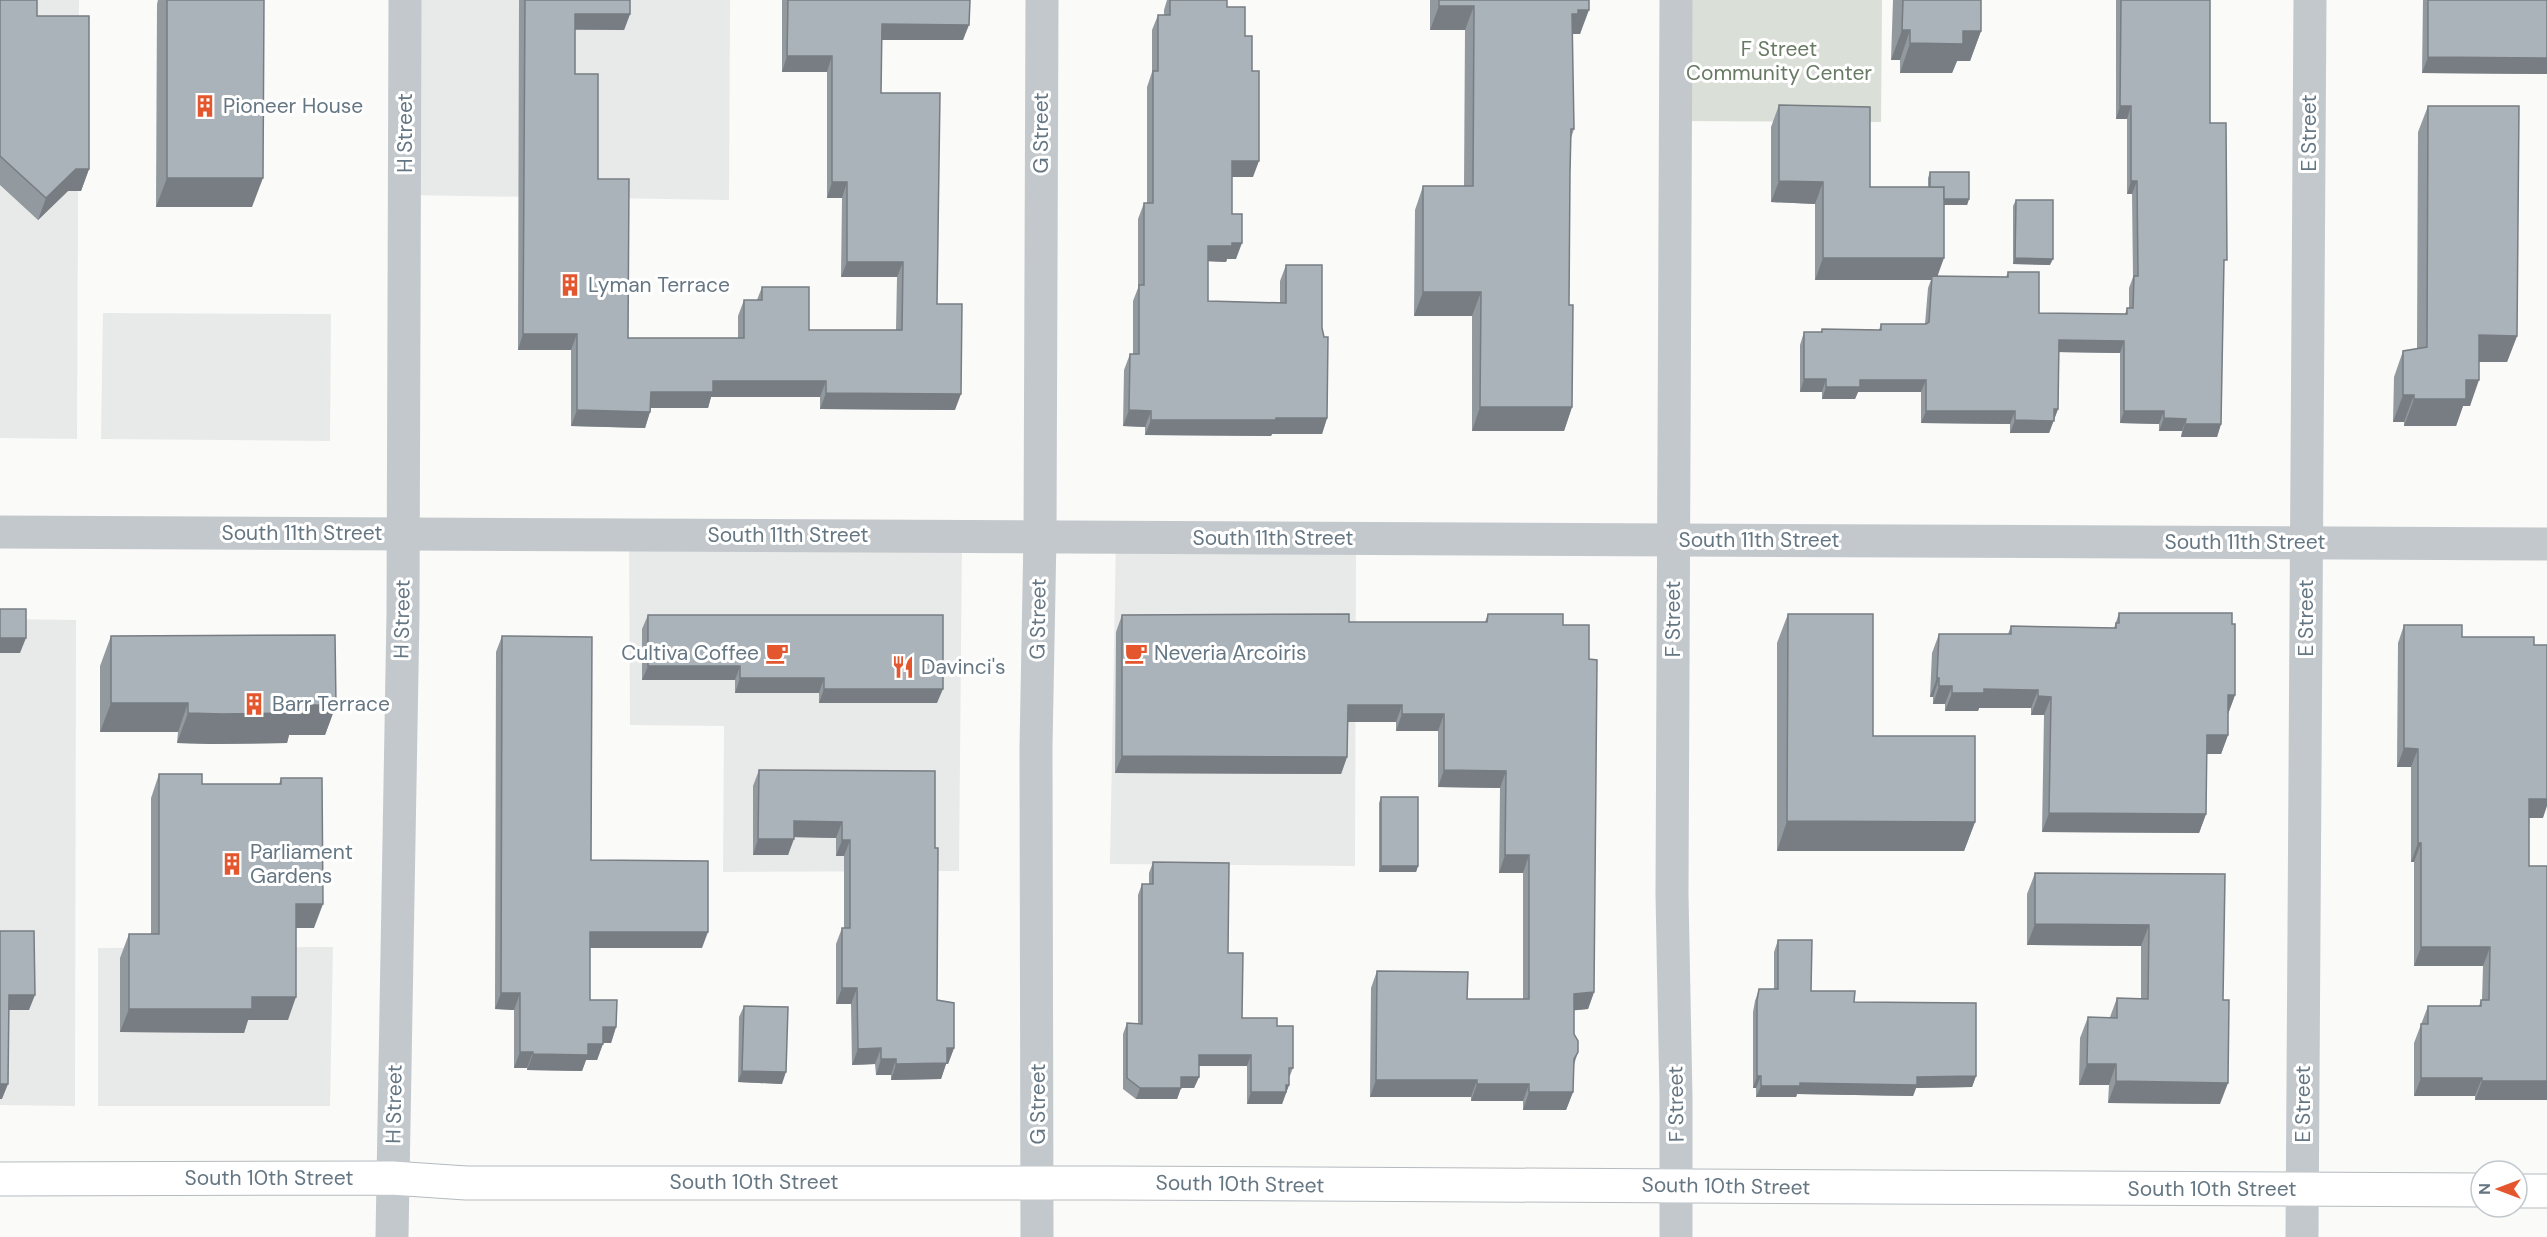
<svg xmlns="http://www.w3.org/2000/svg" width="2547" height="1237" font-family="'DM Sans',sans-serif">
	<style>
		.built { fill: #e8e9e9 }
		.green { fill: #dadfd7 }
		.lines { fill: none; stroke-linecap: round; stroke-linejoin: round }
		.major-casing { stroke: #b5babe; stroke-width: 35 }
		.minor { stroke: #c3c8cc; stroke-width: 33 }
		.major { stroke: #fff; stroke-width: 33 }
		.wall { fill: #929a9f }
		.shaded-wall { fill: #777d82 }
		.building { fill: #aab3b9; stroke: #777d82; stroke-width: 1.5 }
		.labels { text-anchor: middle; stroke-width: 6; stroke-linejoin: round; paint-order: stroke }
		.park-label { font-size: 21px; fill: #687a64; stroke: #fff }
		.poi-label { font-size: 21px; fill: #657683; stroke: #fff; text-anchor: start }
		.street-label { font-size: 21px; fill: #657683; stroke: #fff }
	</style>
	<rect width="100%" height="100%" fill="#fafaf8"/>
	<g class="built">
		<polygon points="0,0 79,0 77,439 0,438"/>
		<polygon points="405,0 730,0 729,200 404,195"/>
		<polygon points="103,313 331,314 330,441 101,439"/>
		<polygon points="629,535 962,536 959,871 723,872 724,726 630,725"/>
		<polygon points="1116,537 1356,538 1355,866 1110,864"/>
		<polygon points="0,619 76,620 75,1106 0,1105"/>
		<polygon points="333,947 330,1106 98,1106 98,948"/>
	</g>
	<polygon class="green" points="1676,0 1882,0 1881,122 1676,121"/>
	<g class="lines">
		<g class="major-casing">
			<g id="major">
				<polyline points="0,1179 392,1178 466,1183 1109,1183 2481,1190"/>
				<polyline points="2517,1191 2547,1191"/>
			</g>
		</g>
		<g class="minor">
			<polyline points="0,532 2547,544"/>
			<polyline points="392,1237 403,614 405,0"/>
			<polyline points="1037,1237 1036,747 1040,536 1042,0"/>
			<polyline points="1676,1237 1676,1098 1672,894 1676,0"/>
			<polyline points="2302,1237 2310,0"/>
		</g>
		<use href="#major" class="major"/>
	</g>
	<g class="wall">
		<polygon points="0,0 37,16 89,169 81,191 68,191 38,220 0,185"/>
		<polygon points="158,0 264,0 252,207 156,207 157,4"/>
		<polygon points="519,0 630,0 630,14 624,30 575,30 575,74 598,179 628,338 738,338 738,316 744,300 757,300 762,287 809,330 896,330 897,277 841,277 842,198 827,198 827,72 782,72 782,0 970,0 963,40 882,40 881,93 937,304 955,410 820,409 820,397 711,397 708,408 651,408 645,428 571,426 571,350 518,350"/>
		<polygon points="1167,0 1227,0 1227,7 1245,36 1253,177 1232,177 1232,214 1236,259 1227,259 1226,262 1208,261 1208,301 1280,303 1280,281 1286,265 1322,328 1327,418 1322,434 1272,434 1271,436 1145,435 1145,427 1123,426 1124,370 1130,354 1133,354 1133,301 1138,288 1138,219 1144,203 1147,203 1147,87 1152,72 1152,30 1158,15 1164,15 1164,10"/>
		<polygon points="1430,0 1589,0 1580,34 1572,34 1574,129 1571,138 1570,172 1569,305 1572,407 1564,431 1472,431 1472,316 1414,316 1415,210 1423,186 1464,186 1465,30 1430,30"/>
		<polygon points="1893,0 1981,0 1981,31 1970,61 1957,61 1952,73 1900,73 1900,60 1891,60"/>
		<polygon points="2116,0 2210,0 2210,123 2224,269 2221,424 2217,437 2181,437 2182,431 2159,431 2159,424 2120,423 2120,353 2058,352 2058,409 2049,433 2010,433 2010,424 1921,423 1921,392 1858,392 1855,399 1822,399 1822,392 1800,392 1800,345 1804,332 1821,332 1822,329 1879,330 1881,324 1925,324 1928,288 1931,280 1815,280 1815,204 1771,202 1771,127 1779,105 1870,187 1928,187 1928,178 1930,172 1969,199 1967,205 1944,205 1938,276 2006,277 2008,272 2039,313 2125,314 2127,308 2129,308 2129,288 2133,277 2132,194 2127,194 2127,119 2116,119"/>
		<polygon points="2423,0 2547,0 2547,74 2422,73"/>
		<polygon points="2428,106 2517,336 2507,362 2479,362 2470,406 2463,406 2456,426 2404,426 2404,422 2393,422 2394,377 2403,351 2417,349 2418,132"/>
		<polygon points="2016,200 2050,265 2013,264 2013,206"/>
		<polygon points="2119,613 2235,695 2228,714 2228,735 2221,754 2207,754 2206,814 2199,833 2042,832 2044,715 2031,715 2031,708 1979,708 1978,711 1945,711 1945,704 1933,704 1933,697 1930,697 1932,653 1939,634 2008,634 2011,626 2114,628"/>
		<polygon points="1488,614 1563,625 1594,992 1588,1009 1574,1010 1574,1034 1578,1052 1574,1065 1573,1092 1566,1110 1523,1110 1523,1101 1471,1101 1471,1097 1370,1097 1371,988 1377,971 1467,999 1523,999 1523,873 1499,873 1500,788 1438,787 1438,731 1396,731 1396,722 1348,722 1347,757 1341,774 1115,773 1116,632 1122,615 1349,622 1485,622"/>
		<polygon points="1788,614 1873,736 1975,822 1964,851 1777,851 1777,643"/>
		<polygon points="648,615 937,703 819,703 819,693 735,693 735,680 642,680 642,629"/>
		<polygon points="2404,625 2462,637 2543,818 2529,818 2529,866 2547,866 2547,1103 2547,1100 2475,1100 2475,1096 2414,1096 2414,1043 2428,1006 2479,1006 2481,1000 2482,1000 2483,966 2414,966 2414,862 2411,862 2411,767 2397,767 2398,643"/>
		<polygon points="111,636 336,705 325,735 289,735 287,743 212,744 177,743 178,732 100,732 100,666"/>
		<polygon points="502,636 591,860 702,948 590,948 590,1000 616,1027 611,1043 603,1043 597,1060 586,1060 582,1071 527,1070 527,1068 514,1068 514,1010 495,1009 496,652"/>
		<polygon points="759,770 935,848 937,1000 954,1048 948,1064 946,1064 941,1079 891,1080 891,1075 876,1075 875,1064 852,1065 851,1004 836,1004 836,944 842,928 844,928 844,856 836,856 836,838 794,837 788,855 753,855 753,786"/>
		<polygon points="159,774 202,784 279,784 281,778 314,928 296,928 288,1020 248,1020 244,1033 120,1032 120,958 129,934 151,934 151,798"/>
		<polygon points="1381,797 1418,866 1416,872 1379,872 1379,803"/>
		<polygon points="1153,862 1228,953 1242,1018 1277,1026 1293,1068 1289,1078 1289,1085 1282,1104 1247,1104 1247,1066 1199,1066 1199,1077 1194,1088 1181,1088 1177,1099 1136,1099 1123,1089 1123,1034 1127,1023 1138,1024 1138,895 1142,884 1149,884 1149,873"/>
		<polygon points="2035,873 2225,874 2220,1104 2108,1103 2109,1085 2079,1085 2080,1038 2088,1017 2110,1017 2117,998 2141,999 2141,946 2027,945 2027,894"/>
		<polygon points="1778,940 1811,991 1854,1002 1976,1076 1972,1087 1916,1088 1913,1096 1797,1094 1796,1097 1756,1097 1756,1088 1753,1088 1753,1012 1755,1001 1759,989 1774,989 1774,952"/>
		<polygon points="744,1006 782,1084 738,1082 739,1017"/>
	</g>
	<g class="shaded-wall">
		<polygon points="1439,6 1474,6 1465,30 1430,30"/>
		<polygon points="1578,10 1589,10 1580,34 1571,34 1572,14"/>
		<polygon points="575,14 630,14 624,30 570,29"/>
		<polygon points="882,24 969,25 963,40 876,40"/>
		<polygon points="1902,30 1910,30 1900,60 1891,60"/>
		<polygon points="1963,31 1981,31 1970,61 1957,61 1952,73 1900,73 1910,43"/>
		<polygon points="787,56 832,56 827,72 782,72"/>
		<polygon points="2428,57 2547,58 2547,74 2422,73"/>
		<polygon points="2120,106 2131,106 2127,119 2116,119"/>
		<polygon points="1232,161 1259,161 1253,177 1226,177"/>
		<polygon points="76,169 89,169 81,191 68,191 38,220 46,198"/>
		<polygon points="167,178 263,178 252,207 156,207"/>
		<polygon points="1779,181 1823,182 1815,204 1771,202"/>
		<polygon points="2131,181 2137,181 2132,194 2127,194"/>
		<polygon points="832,182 847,182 842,198 827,198"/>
		<polygon points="1930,199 1969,199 1967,205 1928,205"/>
		<polygon points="1232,243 1242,243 1236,259 1227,259 1226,262 1202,261 1208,246"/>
		<polygon points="1823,258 1944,258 1936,280 1932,276 1931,280 1815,280"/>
		<polygon points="2015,258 2053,259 2050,265 2013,264"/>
		<polygon points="847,262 903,262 897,277 841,277"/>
		<polygon points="1423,292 1481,292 1472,316 1414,316"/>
		<polygon points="523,334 577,334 571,350 518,350"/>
		<polygon points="2479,335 2517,336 2507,362 2470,362"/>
		<polygon points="2059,340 2124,341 2120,353 2054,352"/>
		<polygon points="1804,379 1826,379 1822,392 1800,392"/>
		<polygon points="1860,380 1926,380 1921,392 1858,392 1855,399 1822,399 1826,387"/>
		<polygon points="2466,380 2479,380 2470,406 2463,406 2456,426 2404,426 2414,399"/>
		<polygon points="713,381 826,381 820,397 711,397 708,408 645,408 651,392"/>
		<polygon points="826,393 961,394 955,410 820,409"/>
		<polygon points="2403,395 2414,395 2404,422 2393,422"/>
		<polygon points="1480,407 1572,407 1564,431 1472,431"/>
		<polygon points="2054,409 2058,409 2049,433 2010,433 2015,420"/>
		<polygon points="577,410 650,412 645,428 571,426"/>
		<polygon points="1129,410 1151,411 1145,427 1123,426"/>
		<polygon points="1926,411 2015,411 2010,424 1921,423"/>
		<polygon points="2124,411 2164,411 2159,424 2120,423"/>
		<polygon points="1276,418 1327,418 1322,434 1272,434 1271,436 1145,435 1151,420"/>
		<polygon points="2164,418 2186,419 2182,431 2159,431"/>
		<polygon points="2185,424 2221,424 2217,437 2181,437"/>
		<polygon points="0,638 26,638 20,653 0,653"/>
		<polygon points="648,666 740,666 735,680 642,680"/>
		<polygon points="740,678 824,678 819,693 735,693"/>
		<polygon points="1937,678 1939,678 1933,697 1930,697"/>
		<polygon points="1939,686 1952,686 1945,704 1933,704"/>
		<polygon points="824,689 943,689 937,703 819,703"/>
		<polygon points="1984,689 2038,690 2031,708 1979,708 1978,711 1945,711 1952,693"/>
		<polygon points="2228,695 2235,695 2228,714"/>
		<polygon points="2038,696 2051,697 2044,715 2031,715"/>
		<polygon points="111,703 188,703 178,732 100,732"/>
		<polygon points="297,705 336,705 325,735 289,735 287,743 212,744 177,743 188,713"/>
		<polygon points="1348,705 1402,705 1396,722 1342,722"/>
		<polygon points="1402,714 1444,714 1438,731 1396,731"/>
		<polygon points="2207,735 2228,735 2221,754 2200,754"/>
		<polygon points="2404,748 2418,749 2411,767 2397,767"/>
		<polygon points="1122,756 1347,757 1341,774 1115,773"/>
		<polygon points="1444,770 1506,771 1500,788 1438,787"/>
		<polygon points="2529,799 2547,799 2547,806 2543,818 2522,818"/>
		<polygon points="2049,813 2206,814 2199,833 2042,832"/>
		<polygon points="794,821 842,822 836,838 789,837"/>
		<polygon points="1787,821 1975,822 1964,851 1777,851"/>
		<polygon points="758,839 794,839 788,855 753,855"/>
		<polygon points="842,840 850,840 844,856 836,856"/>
		<polygon points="2418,843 2421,843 2414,862 2411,862"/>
		<polygon points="1505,855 1529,855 1523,873 1499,873"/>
		<polygon points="1381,866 1418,866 1416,872 1379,872"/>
		<polygon points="296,904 323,904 314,928 288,928"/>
		<polygon points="2035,924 2149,925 2141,946 2027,945"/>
		<polygon points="590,932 708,932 702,948 584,948"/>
		<polygon points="2421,947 2490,947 2483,966 2414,966"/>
		<polygon points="842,988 857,988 851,1004 836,1004"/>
		<polygon points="1594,992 1588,1009 1568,1011 1574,994"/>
		<polygon points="501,993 520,993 514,1010 495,1009"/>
		<polygon points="9,995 35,995 29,1010 4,1010"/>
		<polygon points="252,997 296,997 288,1020 248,1020 244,1033 120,1032 129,1009"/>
		<polygon points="603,1027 616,1027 611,1043 597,1043"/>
		<polygon points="588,1044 603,1044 597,1060 586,1060 582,1071 527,1070 533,1054"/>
		<polygon points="881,1048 875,1064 852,1065 858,1049"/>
		<polygon points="947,1048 954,1048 948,1064 946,1064 941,1079 891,1080 896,1064"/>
		<polygon points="520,1052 533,1052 527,1068 514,1068"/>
		<polygon points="1199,1055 1251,1055 1247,1066 1194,1066"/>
		<polygon points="881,1059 896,1059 891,1075 876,1075"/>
		<polygon points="2087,1064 2116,1064 2109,1085 2079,1085"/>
		<polygon points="742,1071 786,1072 782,1084 738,1082"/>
		<polygon points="1757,1076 1761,1076 1756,1088 1753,1088"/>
		<polygon points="1976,1076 1972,1087 1916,1088 1913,1096 1797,1094 1796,1097 1756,1097 1761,1086 1917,1077"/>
		<polygon points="1181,1077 1199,1077 1194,1088 1181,1088 1177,1099 1136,1099 1140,1088"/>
		<polygon points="2421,1078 2482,1078 2475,1096 2414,1096"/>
		<polygon points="1376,1080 1477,1080 1471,1097 1370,1097"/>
		<polygon points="2116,1081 2228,1083 2220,1104 2108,1103"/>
		<polygon points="2482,1081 2547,1081 2547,1100 2475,1100"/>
		<polygon points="0,1084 8,1084 2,1099 0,1099"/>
		<polygon points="1477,1084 1529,1084 1523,1101 1471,1101"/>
		<polygon points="1286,1085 1289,1085 1282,1104 1247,1104 1251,1092"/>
		<polygon points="1529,1092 1573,1092 1566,1110 1523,1110"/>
	</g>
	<g class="building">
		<polygon points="0,0 37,0 37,16 89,16 89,169 76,169 46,198 0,156"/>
		<polygon points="167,0 264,0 263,178 167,178"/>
		<polygon points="525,0 630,0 630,14 575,14 575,74 598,74 598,179 629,179 628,338 744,338 744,300 762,300 762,287 809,287 809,330 902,330 903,262 847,262 847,182 832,182 832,56 787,56 788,0 970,0 969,25 882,24 881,93 940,93 937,304 962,304 961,394 826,393 826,381 713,381 713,392 651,392 650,412 577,410 577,334 523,334"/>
		<polygon points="1170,0 1227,0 1227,7 1245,7 1245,36 1252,36 1252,71 1259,71 1259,161 1232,161 1232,214 1242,214 1242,243 1232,243 1232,246 1208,246 1208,301 1286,303 1286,265 1322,265 1322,328 1324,337 1328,337 1327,418 1276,418 1276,420 1151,420 1151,411 1129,410 1130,354 1139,354 1139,285 1144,285 1144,203 1153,203 1153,71 1158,71 1158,15 1170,15"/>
		<polygon points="1439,0 1589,0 1589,10 1578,10 1578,14 1572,14 1574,129 1571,129 1570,172 1569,305 1573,305 1572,407 1480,407 1481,292 1423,292 1423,186 1473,186 1474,6 1439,6"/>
		<polygon points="1903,0 1981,0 1981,31 1963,31 1963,44 1910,43 1910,30 1902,30"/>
		<polygon points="2121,0 2210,0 2210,123 2226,123 2227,260 2224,260 2221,424 2185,424 2186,419 2164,418 2164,411 2124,411 2124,341 2059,340 2058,409 2054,409 2054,421 2015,420 2015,411 1926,411 1926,380 1860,380 1860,387 1826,387 1826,379 1804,379 1804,332 1822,332 1822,329 1881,330 1881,324 1926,324 1929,322 1932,276 2008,277 2008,272 2039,272 2039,313 2127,314 2127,308 2133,308 2134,276 2138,276 2137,181 2131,181 2131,106 2120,106"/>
		<polygon points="2428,0 2547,0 2547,58 2428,57"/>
		<polygon points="1779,105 1870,107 1870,187 1944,187 1944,258 1823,258 1823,182 1779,181"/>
		<polygon points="2428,106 2519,106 2517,336 2479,335 2479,380 2466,380 2466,399 2414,399 2414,395 2403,395 2403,351 2427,347"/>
		<polygon points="1930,172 1969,172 1969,199 1944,199 1944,187 1930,187"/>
		<polygon points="2016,200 2053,200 2053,259 2015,258"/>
		<rect x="0" y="609" width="26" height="29"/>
		<polygon points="2119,613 2232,613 2232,624 2235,624 2235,695 2228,695 2228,735 2207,735 2206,814 2049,813 2051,697 2038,696 2038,690 1984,689 1984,693 1952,693 1952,686 1939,686 1939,678 1937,678 1939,634 2011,634 2011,626 2116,628 2116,623 2119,623"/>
		<polygon points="1349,614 1349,622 1487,622 1488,614 1563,614 1563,625 1589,625 1589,659 1597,660 1594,992 1574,994 1574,1034 1578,1041 1578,1052 1574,1059 1573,1092 1529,1092 1529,1084 1477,1084 1477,1080 1376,1080 1377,971 1468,972 1467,999 1529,999 1529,855 1505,855 1506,771 1444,770 1444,714 1402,714 1402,705 1348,705 1347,757 1122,756 1122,615"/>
		<polygon points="1788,614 1873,614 1873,736 1975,736 1975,822 1787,821"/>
		<polygon points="648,615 943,615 943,689 824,689 824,678 740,678 740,666 648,666"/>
		<polygon points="2404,625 2462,625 2462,637 2534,637 2534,645 2547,645 2547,799 2529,799 2529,866 2547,866 2547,1081 2482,1081 2482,1078 2421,1078 2421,1024 2428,1024 2428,1006 2481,1006 2481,1000 2489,1000 2490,947 2421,947 2421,843 2418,843 2418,749 2404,748"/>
		<polygon points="335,635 336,705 297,705 297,713 223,714 188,713 188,703 111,703 111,636"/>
		<polygon points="502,636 592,637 591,860 708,861 708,932 590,932 590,1000 617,1000 616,1027 603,1027 603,1044 588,1044 588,1055 533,1054 533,1052 520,1052 520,993 501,993"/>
		<polygon points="759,770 935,771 935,848 938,848 937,1000 954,1003 954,1048 947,1048 947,1063 896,1064 896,1059 881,1059 881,1048 858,1049 857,988 842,988 842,928 850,928 850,840 842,840 842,822 794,821 794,839 758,839"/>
		<polygon points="159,774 202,774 202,784 281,784 281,778 322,778 323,904 296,904 296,997 252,997 252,1009 129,1009 129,934 159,934"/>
		<rect x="1381" y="797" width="37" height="69"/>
		<polygon points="1153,862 1229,863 1228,953 1243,953 1242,1018 1277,1018 1277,1026 1293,1026 1293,1068 1289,1068 1289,1085 1286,1085 1286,1092 1251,1092 1251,1055 1199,1055 1199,1077 1181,1077 1181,1088 1140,1088 1127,1078 1127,1023 1142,1024 1142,884 1153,884"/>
		<polygon points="2035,873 2225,874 2223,1000 2229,1000 2228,1083 2116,1081 2116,1064 2087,1064 2088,1017 2117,1018 2117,998 2148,999 2149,925 2035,924"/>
		<polygon points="0,931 34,931 35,995 9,995 8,1084 0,1084"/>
		<polygon points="1778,940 1812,940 1811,991 1855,991 1854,1002 1976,1003 1976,1076 1917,1077 1917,1085 1800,1083 1800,1086 1761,1086 1761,1076 1757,1076 1757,1001 1759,989 1778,989"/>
		<polygon points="744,1006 788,1007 786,1072 742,1071"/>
	</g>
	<defs>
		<g id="building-bare" transform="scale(1.8)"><path d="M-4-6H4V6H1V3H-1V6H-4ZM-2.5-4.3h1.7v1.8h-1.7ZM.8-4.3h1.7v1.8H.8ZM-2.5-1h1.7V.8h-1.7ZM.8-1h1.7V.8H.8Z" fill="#e4572e" stroke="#fff" stroke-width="2.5" paint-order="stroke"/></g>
		<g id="cafe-bare" transform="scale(1.8)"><path d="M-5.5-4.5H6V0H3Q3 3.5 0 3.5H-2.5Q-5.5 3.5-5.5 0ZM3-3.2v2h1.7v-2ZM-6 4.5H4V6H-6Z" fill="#e4572e" stroke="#fff" stroke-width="2.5" paint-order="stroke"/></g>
		<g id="restaurant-bare" transform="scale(1.8)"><path d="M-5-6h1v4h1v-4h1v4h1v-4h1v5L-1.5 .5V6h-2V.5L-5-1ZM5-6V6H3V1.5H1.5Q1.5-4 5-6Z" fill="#e4572e" stroke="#fff" stroke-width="2.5" paint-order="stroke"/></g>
	</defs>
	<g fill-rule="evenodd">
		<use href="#building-bare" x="205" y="106"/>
		<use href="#building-bare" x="570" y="285"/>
		<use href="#cafe-bare" x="777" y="653"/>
		<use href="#cafe-bare" x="1136" y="653"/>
		<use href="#restaurant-bare" x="903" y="667"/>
		<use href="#building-bare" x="254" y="704"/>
		<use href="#building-bare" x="232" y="864"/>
	</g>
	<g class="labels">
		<g class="park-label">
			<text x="1779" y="56">F Street<tspan x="1779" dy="24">Community Center</tspan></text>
		</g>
		<g class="poi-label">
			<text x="223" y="113">Pioneer House</text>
			<text x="588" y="292">Lyman Terrace</text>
			<text x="759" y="660" text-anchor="end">Cultiva Coffee</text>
			<text x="1154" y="660">Neveria Arcoiris</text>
			<text x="921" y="674">Davinci's</text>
			<text x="272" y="711">Barr Terrace</text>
			<text x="250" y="859">Parliament<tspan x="250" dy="24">Gardens</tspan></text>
		</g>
		<g class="street-label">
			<text transform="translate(405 133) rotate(-90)" y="7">H Street</text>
			<text transform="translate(1041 133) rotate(-90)" y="7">G Street</text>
			<text transform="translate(2309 133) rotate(-90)" y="7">E Street</text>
			<text x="302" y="540">South 11th Street</text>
			<text x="788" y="542">South 11th Street</text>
			<text x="1273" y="545">South 11th Street</text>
			<text x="1759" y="547">South 11th Street</text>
			<text x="2245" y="549">South 11th Street</text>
			<text transform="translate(2306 618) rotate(-90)" y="7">E Street</text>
			<text transform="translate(402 619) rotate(-89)" y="7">H Street</text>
			<text transform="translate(1038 619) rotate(-89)" y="7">G Street</text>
			<text transform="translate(1673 619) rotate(-90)" y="7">F Street</text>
			<text transform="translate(394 1104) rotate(-89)" y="7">H Street</text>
			<text transform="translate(1038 1104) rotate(-90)" y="7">G Street</text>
			<text transform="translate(1676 1104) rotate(-91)" y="7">F Street</text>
			<text transform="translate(2303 1104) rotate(-90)" y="7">E Street</text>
			<text x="269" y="1185">South 10th Street</text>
			<text x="754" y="1189">South 10th Street</text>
			<text transform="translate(1240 1184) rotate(1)" y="7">South 10th Street</text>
			<text transform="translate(1726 1186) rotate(1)" y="7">South 10th Street</text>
			<text x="2212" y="1196">South 10th Street</text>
		</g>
	</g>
	<g transform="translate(2499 1189) rotate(270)"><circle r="28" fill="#ffffff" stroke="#c1c8cd" stroke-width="1.5"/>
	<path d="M0-4.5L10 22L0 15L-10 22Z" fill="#e4572e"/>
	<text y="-9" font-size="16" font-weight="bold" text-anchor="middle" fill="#657683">N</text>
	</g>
</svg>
